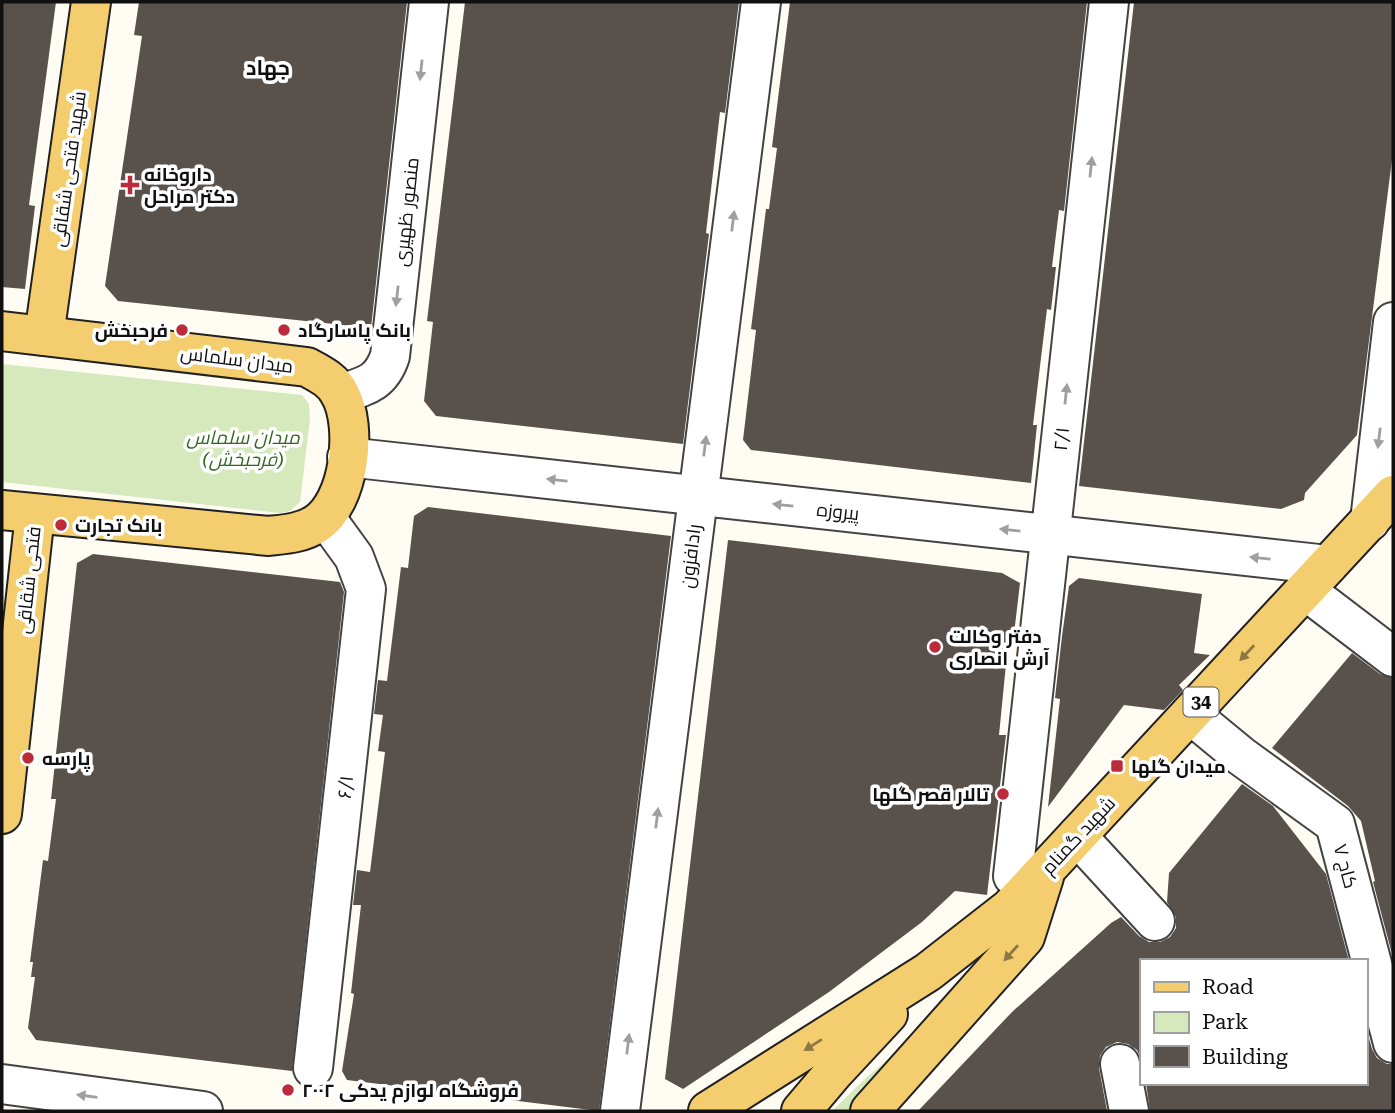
<svg xmlns="http://www.w3.org/2000/svg" width="1395" height="1113" font-family="'Roboto Serif',Cairo,serif">
	<style>
		.green { fill: #d6e9bd }
		.building { fill: #58514c }
		.lines { fill: none; stroke-linecap: round; stroke-linejoin: round }
		.minor-casing { stroke: #434343; stroke-width: 42 }
		.major-casing { stroke: #212121; stroke-width: 42 }
		.minor { stroke: #fff; stroke-width: 38 }
		.major { stroke: #f4cd6e; stroke-width: 38 }
		.oneway { fill: #9f9f9f }
		.oneway2 { fill: #8d7844 }
		.poi-dot { fill: #bc2b39; stroke: #fff; stroke-width: 2.5 }
		.labels { text-anchor: middle; stroke-width: 7; stroke-linejoin: round; paint-order: stroke }
		.shield { fill: #fff; stroke: #585858; stroke-width: 2 }
		.shield-label { font-size: 18px; font-weight: bold; fill: #101010 }
		.street-label { font-size: 19px; fill: #101010; stroke: #fff }
		.poi-label { font-size: 19px; font-weight: bold; fill: #101010; stroke: #fff; text-anchor: start }
		.park-label { font-size: 19px; font-style: italic; fill: #336721; stroke: #fff }
		.neighbourhood-label { font-size: 21px; font-weight: bold; fill: #101010; stroke: #fff }
	</style>
	<rect width="100%" height="100%" fill="#fffcf3"/>
	<g class="green">
		<polygon points="2,364 302,395 309,404 310,419 300,502 290,511 280,513 2,482"/>
		<polygon points="943,1012 862,1111 832,1111 867,1077"/>
	</g>
	<g class="building">
		<polygon points="2,2 56,2 29,205 35,206 25,289 2,287"/>
		<polygon points="139,2 407,2 371,328 118,301 105,286 142,36 134,35"/>
		<polygon points="465,2 739,2 725,113 720,112 706,233 709,234 683,444 436,416 424,401 433,322 427,321"/>
		<polygon points="790,2 1087,2 1064,211 1059,210 1052,267 1056,267 1051,310 1047,309 1040,366 1033,425 1037,425 1031,483 751,450 743,440 756,330 751,329 766,209 769,209 777,148 772,147"/>
		<polygon points="1134,2 1393,2 1393,152 1357,435 1305,493 1304,500 1281,509 1079,486"/>
		<polygon points="428,507 671,536 599,1111 347,1080 342,1071 354,994 351,993 361,905 353,905 357,870 370,872 385,752 378,751 383,715 374,714 378,680 387,681 401,567 408,568 414,516"/>
		<polygon points="728,540 1002,573 1020,583 1014,634 1009,634 999,735 1006,735 987,895 955,891 922,922 829,992 683,1089 665,1079"/>
		<polygon points="93,554 340,582 344,592 292,1071 36,1040 28,1028 35,977 31,977 33,962 30,962 43,860 48,861 56,799 51,799 77,563"/>
		<polygon points="1079,578 1202,594 1194,653 1210,655 1179,685 1183,690 1164,710 1124,705 1048,807 1060,699 1055,698 1062,636 1069,586"/>
		<polygon points="1352,653 1380,674 1393,678 1393,958 1373,882 1375,881 1361,821 1348,806 1272,748"/>
		<polygon points="1242,784 1273,806 1326,874 1349,961 1141,961 1141,1059 1137,1050 1128,1044 1117,1042 1106,1047 1100,1056 1099,1068 1107,1111 918,1111 1012,1012 1111,923 1121,917 1139,936 1149,942 1160,942 1170,937 1176,928 1176,917 1167,902 1169,873"/>
		<polygon points="1365,1024 1372,1049 1377,1058 1387,1064 1393,1064 1393,1111 1150,1111 1146,1083 1365,1083"/>
	</g>
	<g class="lines">
		<g class="minor-casing">
			<g id="minor">
				<path d="M340,394C366,386 381,383 390,356L429,2"/>
				<polyline points="347,457 1328,565"/>
				<polyline points="1370,521 1393,322"/>
				<polyline points="1305,590 1393,657"/>
				<polyline points="1190,714 1241,756 1335,824 1393,1043"/>
				<polyline points="1077,836 1155,921"/>
				<polyline points="1013,876 1109,2"/>
				<polyline points="1120,1064 1129,1111"/>
				<polyline points="313,1068 366,589 354,557 325,517"/>
				<polyline points="2,1084 203,1111"/>
				<polyline points="620,1111 761,2"/>
			</g>
		</g>
		<g class="major-casing">
			<g id="major">
				<path d="M2,331L307,367C320,374 333,380 340,394C358,427 350,502 316,524C302,533 286,534 269,536L2,510"/>
				<polyline points="44,336 91,2"/>
				<polyline points="2,814 35,514"/>
				<polyline points="708,1111 928,972 1010,908 1393,495"/>
				<polyline points="801,1111 834,1072 888,1014"/>
				<polyline points="870,1111 1025,937 1044,877"/>
			</g>
		</g>
		<use href="#minor" class="minor"/>
		<use href="#major" class="major"/>
	</g>
	<defs><path id="oneway-solid" d="M-6-.8H1V-3.2L6.5 0L1 3.2V.8H-6Z" transform="scale(1.75)"/></defs>
	<g class="oneway">
		<use href="#oneway-solid" transform="translate(421 70) rotate(96)"/>
		<use href="#oneway-solid" transform="translate(1091 167) rotate(-84)"/>
		<use href="#oneway-solid" transform="translate(733 221) rotate(-83)"/>
		<use href="#oneway-solid" transform="translate(397 296) rotate(96)"/>
		<use href="#oneway-solid" transform="translate(1066 394) rotate(-84)"/>
		<use href="#oneway-solid" transform="translate(1379 438) rotate(97)"/>
		<use href="#oneway-solid" transform="translate(705 446) rotate(-83)"/>
		<use href="#oneway-solid" transform="translate(557 480) rotate(-174)"/>
		<use href="#oneway-solid" transform="translate(783 505) rotate(-174)"/>
		<use href="#oneway-solid" transform="translate(1010 530) rotate(-174)"/>
		<use href="#oneway-solid" transform="translate(1260 558) rotate(-174)"/>
		<use href="#oneway-solid" transform="translate(657 818) rotate(-83)"/>
		<use href="#oneway-solid" transform="translate(628 1044) rotate(-83)"/>
		<use href="#oneway-solid" transform="translate(87 1096) rotate(-172)"/>
	</g>
	<g class="oneway2">
		<use href="#oneway-solid" transform="translate(1247 653) rotate(133)"/>
		<use href="#oneway-solid" transform="translate(1011 953) rotate(132)"/>
		<use href="#oneway-solid" transform="translate(813 1045) rotate(148)"/>
	</g>
	<g class="poi-dot">
		<path d="M126.5 174.5h7v7h7v7h-7v7h-7v-7h-7v-7h7z"/>
		<circle cx="182" cy="330" r="7"/>
		<circle cx="284" cy="330" r="7"/>
		<circle cx="61" cy="525" r="7"/>
		<circle cx="935" cy="647" r="7"/>
		<circle cx="28" cy="758" r="7"/>
		<rect x="1110" y="759" width="14" height="14" rx="3.5"/>
		<circle cx="1003" cy="794" r="7"/>
		<circle cx="288" cy="1090" r="7"/>
	</g>
	<g class="labels">
		<rect class="shield" x="1183.5" y="687.5" width="35" height="29" rx="5"/>
		<g class="shield-label">
			<text x="1201" y="708">34</text>
		</g>
		<g class="street-label">
			<text transform="translate(68 169) rotate(-82)" y="7">شهید فتحی شقاقی</text>
			<text transform="translate(406 212) rotate(-84)" y="7">منصور ظهیری</text>
			<text transform="translate(237 359) rotate(7)" y="7">میدان سلماس</text>
			<text transform="translate(1061 439) rotate(-84)" y="7">۲/۱</text>
			<text transform="translate(838 511) rotate(6)" y="7">پیروزه</text>
			<text transform="translate(690 556) rotate(-83)" y="7">رادافزون</text>
			<text transform="translate(28 580) rotate(-84)" y="7">فتحی شقاقی</text>
			<text transform="translate(345 787) rotate(-84)" y="7">۶/۱</text>
			<text transform="translate(1078 835) rotate(-47)" y="7">شهید گمنام</text>
			<text transform="translate(1346 866) rotate(75)" y="7">کاج ۷</text>
		</g>
		<g class="poi-label">
			<text x="144" y="181">داروخانه<tspan x="144" dy="22">دکتر مراحل</tspan></text>
			<text x="168" y="337" text-anchor="end">فرحبخش</text>
			<text x="298" y="337">بانک پاسارگاد</text>
			<text x="75" y="532">بانک تجارت</text>
			<text x="949" y="643">دفتر وکالت<tspan x="949" dy="22">آرش انصاری</tspan></text>
			<text x="42" y="765">پارسه</text>
			<text x="1131" y="773">میدان گلها</text>
			<text x="989" y="801" text-anchor="end">تالار قصر گلها</text>
			<text x="302" y="1097">فروشگاه لوازم یدکی ۲۰۰۲</text>
		</g>
		<g class="park-label">
			<text x="243" y="444">میدان سلماس<tspan x="243" dy="22">(فرحبخش)</tspan></text>
		</g>
		<g class="neighbourhood-label">
			<text x="268" y="75">جهاد</text>
		</g>
	</g>
	<rect width="1395" height="1113" fill="none" stroke="#101010" stroke-width="7"/>
	<rect x="1140" y="959" width="228" height="126" fill="#ffffff" stroke="#9f9f9f" stroke-width="2"/>
	<rect x="1154" y="982" width="35" height="10" fill="#f4cd6e" stroke="#9f9f9f" stroke-width="2"/>
	<text x="1202" y="994" font-size="21" fill="#101010">Road</text>
	<rect x="1154" y="1012" width="35" height="21" fill="#d6e9bd" stroke="#9f9f9f" stroke-width="2"/>
	<text x="1202" y="1029" font-size="21" fill="#101010">Park</text>
	<rect x="1154" y="1046" width="35" height="21" fill="#58514c" stroke="#9f9f9f" stroke-width="2"/>
	<text x="1202" y="1064" font-size="21" fill="#101010">Building</text>
</svg>
